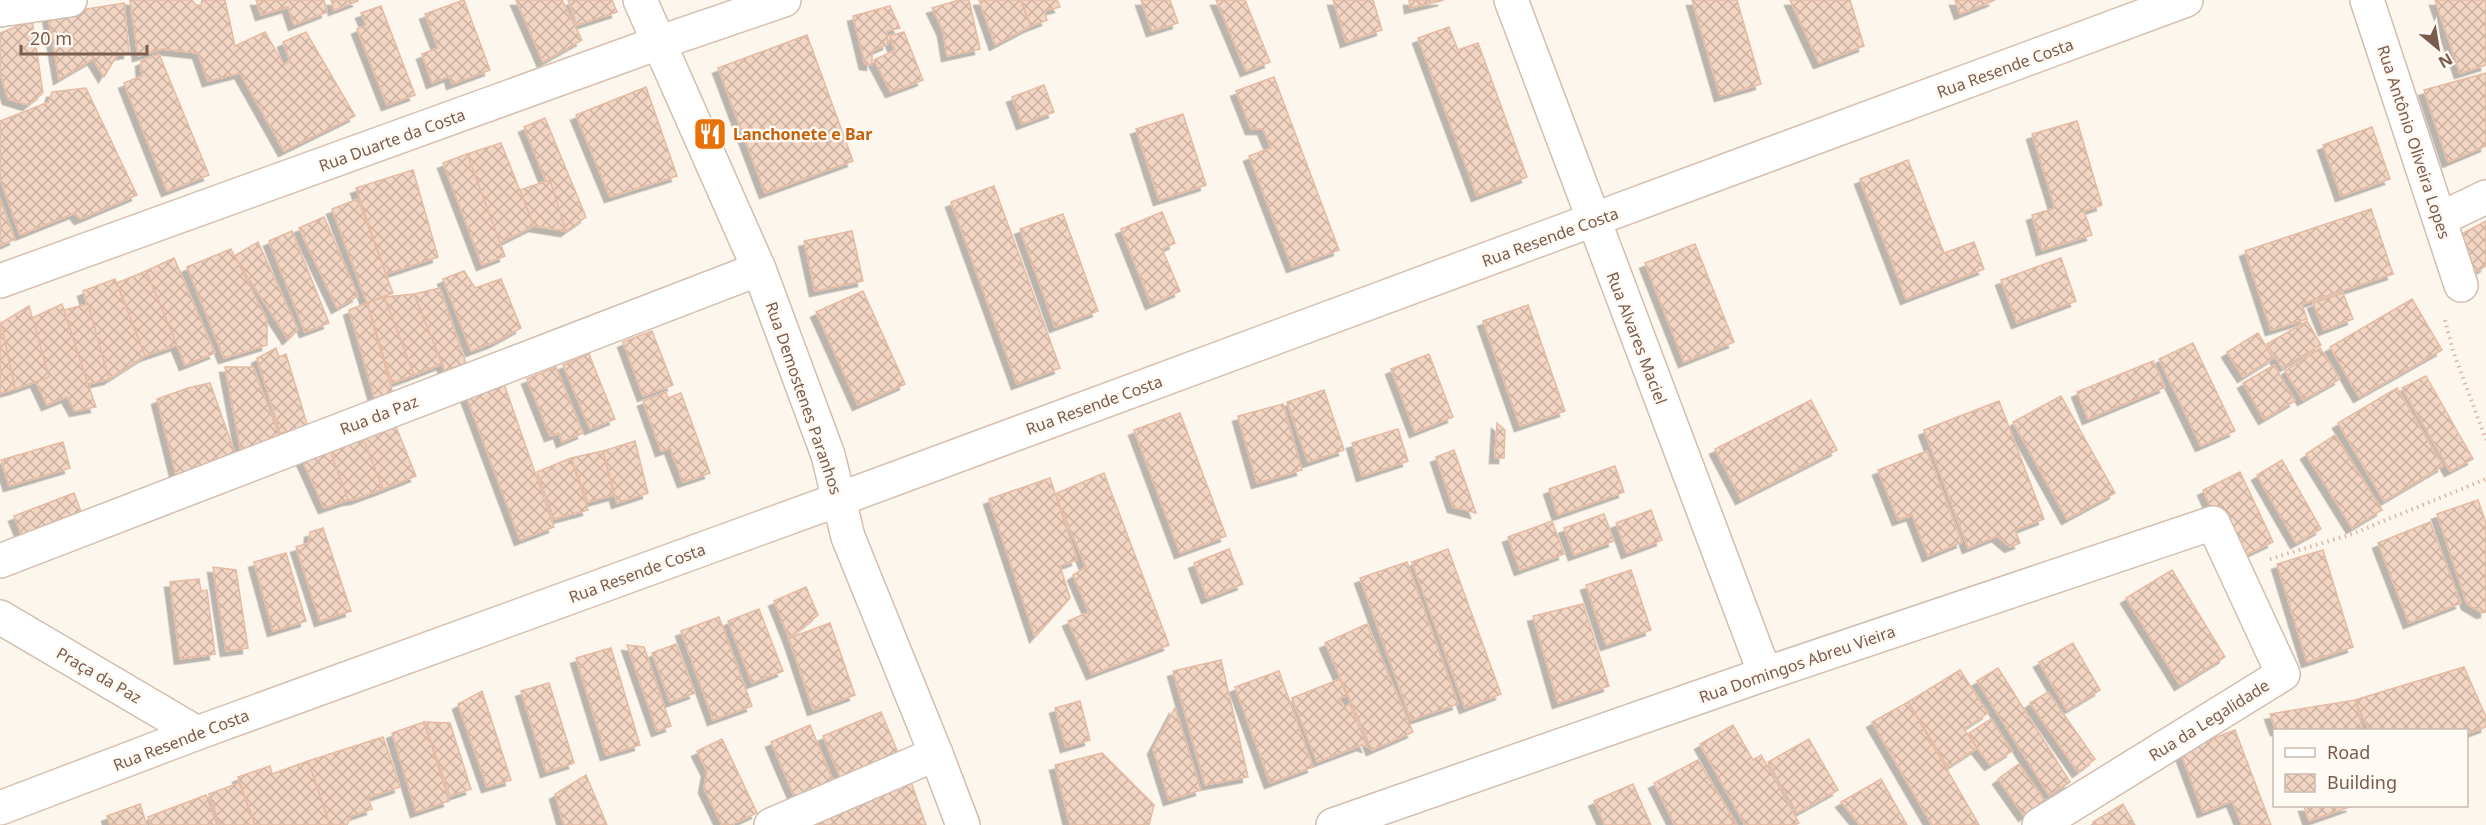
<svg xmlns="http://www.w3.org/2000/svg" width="2486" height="825" font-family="'Noto Sans',sans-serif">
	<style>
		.building { fill: url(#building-cross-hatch); stroke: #e6bba3; stroke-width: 1.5; filter: url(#shadow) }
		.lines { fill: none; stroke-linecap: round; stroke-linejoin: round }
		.minor-casing { stroke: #d1beb0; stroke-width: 36 }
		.secondary-casing { stroke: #d6c0b0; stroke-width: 36 }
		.path { stroke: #d9b8a5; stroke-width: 4; stroke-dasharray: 1.5 4.5; stroke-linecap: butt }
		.minor { stroke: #fff; stroke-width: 33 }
		.secondary { stroke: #fff; stroke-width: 33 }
		.labels { text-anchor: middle; stroke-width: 5; stroke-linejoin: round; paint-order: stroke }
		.street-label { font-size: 16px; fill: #7a5c4d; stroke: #fffaf3 }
		.food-label { font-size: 16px; font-weight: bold; fill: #c56008; stroke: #fffaf3; text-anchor: start }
	</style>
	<defs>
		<pattern id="building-cross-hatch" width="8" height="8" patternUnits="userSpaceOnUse" patternTransform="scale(1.5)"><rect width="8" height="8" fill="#f3d5c3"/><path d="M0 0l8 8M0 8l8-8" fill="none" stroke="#cab0a1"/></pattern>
		<filter id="shadow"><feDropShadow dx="-5.5" dy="5.5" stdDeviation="0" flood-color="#0004"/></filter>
	</defs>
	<rect width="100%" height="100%" fill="#fdf6ec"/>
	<g class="building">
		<polygon points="130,0 192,0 200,10 202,0 225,0 235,46 265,32 284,65 290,61 283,42 306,32 355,116 284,151 240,73 208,81 198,53 162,49 138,56"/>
		<polygon points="256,0 324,0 327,12 294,25 288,7 261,15"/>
		<polygon points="331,0 357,0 358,1 334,10"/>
		<polygon points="464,0 490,70 452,84 450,76 432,83 422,54 438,48 425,14"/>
		<polygon points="516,0 562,0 582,40 543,62"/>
		<polygon points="568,0 612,0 617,12 577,25"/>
		<polygon points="959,0 969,0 980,49 947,56 943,31 932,8"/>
		<polygon points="979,0 1020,0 1031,26 995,45"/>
		<polygon points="1021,0 1057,0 1060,7 1044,11 1047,20 1031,26"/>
		<polygon points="1141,0 1170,0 1178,23 1152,31"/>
		<polygon points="1216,0 1245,0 1270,62 1246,71"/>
		<polygon points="1333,0 1373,0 1382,30 1346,42"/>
		<polygon points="1409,0 1444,0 1410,8"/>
		<polygon points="1692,0 1737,0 1761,84 1720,96"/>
		<polygon points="1790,0 1850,0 1864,46 1819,63"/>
		<polygon points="1955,0 1995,0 1960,14"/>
		<polygon points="2435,0 2486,0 2486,65 2460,73"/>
		<polygon points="124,3 129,53 117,55 104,77 93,59 59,79 48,15"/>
		<polygon points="381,6 415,95 387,105 357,29 366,25 361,13"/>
		<polygon points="890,6 900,28 887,31 888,44 872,51 872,65 865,64 853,16"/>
		<polygon points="32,20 43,93 28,105 8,99 0,73 0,33"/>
		<polygon points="1449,27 1458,50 1478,43 1527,177 1477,196 1418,38"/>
		<polygon points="904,32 923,80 891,92 874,60 895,50 889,36"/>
		<polygon points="807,35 853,161 765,193 718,68"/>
		<polygon points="159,54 209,175 167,191 124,83 142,76 141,61"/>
		<polygon points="2486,73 2486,146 2448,162 2424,90"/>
		<polygon points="1274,77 1339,250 1292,267 1249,156 1271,148 1263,129 1251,129 1236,91"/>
		<polygon points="1044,85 1054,112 1022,124 1012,97"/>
		<polygon points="646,87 677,176 610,197 576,115"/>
		<polygon points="86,88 137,195 80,219 75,213 20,235 0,178 0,121 49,102 52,92"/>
		<polygon points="1183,114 1206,185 1159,200 1136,129"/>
		<polygon points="545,118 586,217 566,231 524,127"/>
		<polygon points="2077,121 2102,205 2084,211 2092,235 2042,250 2032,215 2055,208 2032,134"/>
		<polygon points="2372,127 2390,179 2341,196 2323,145"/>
		<polygon points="501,143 534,226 500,243 467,154"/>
		<polygon points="467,154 505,256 482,265 443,163"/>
		<polygon points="1908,160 1944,253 1974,242 1984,269 1906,299 1860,179"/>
		<polygon points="413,170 438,257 386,274 356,188"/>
		<polygon points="550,180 566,231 534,226 520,190"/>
		<polygon points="994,186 1060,368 1017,384 951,202"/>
		<polygon points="0,199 15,239 0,246"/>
		<polygon points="358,199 393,293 367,303 332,209"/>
		<polygon points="2371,209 2393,274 2302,304 2307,319 2271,330 2245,251"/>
		<polygon points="1162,212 1175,243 1162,249 1180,291 1151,304 1121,229"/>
		<polygon points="1063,214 1098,311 1055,327 1020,229"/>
		<polygon points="324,217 358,296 337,308 299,228"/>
		<polygon points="2486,221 2486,266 2472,274 2452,239"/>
		<polygon points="292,231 329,323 305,332 269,241"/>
		<polygon points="852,231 863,281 815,291 804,241"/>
		<polygon points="258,242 298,330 288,339 234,256"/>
		<polygon points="1695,244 1734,342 1684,362 1645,263"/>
		<polygon points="231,249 267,320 267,345 224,358 187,267"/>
		<polygon points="174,258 215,353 185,365 146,271"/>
		<polygon points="2061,258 2076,301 2017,323 2001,280"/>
		<polygon points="146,271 177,345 145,356 117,283"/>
		<polygon points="464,271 475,288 501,279 521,328 495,342 471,351 443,279"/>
		<polygon points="115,279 145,356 109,379 83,291"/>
		<polygon points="440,288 466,363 445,371 414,294"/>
		<polygon points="863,291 905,384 858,405 816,312"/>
		<polygon points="2343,293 2353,319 2324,330 2313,303"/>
		<polygon points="414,294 442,364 414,375 384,297"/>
		<polygon points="384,297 414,375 392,383 367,303"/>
		<polygon points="2412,299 2442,350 2359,397 2330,347"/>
		<polygon points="367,303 393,394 375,400 349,310"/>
		<polygon points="62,304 88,384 96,407 75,411 67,397 47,405 36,382 49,377 32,318"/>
		<polygon points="88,304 109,379 88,384 64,310"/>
		<polygon points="1528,305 1565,411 1520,426 1483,321"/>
		<polygon points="29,306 49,377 15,389 1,323"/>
		<polygon points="2307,321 2321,345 2282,368 2267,344"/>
		<polygon points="1,323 15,389 0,393 0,324"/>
		<polygon points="652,331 673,385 643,396 623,342"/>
		<polygon points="2258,333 2273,358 2243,377 2227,352"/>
		<polygon points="2193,343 2235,431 2201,446 2159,359"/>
		<polygon points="276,348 279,357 286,354 308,427 280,433 257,358"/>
		<polygon points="2320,348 2340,379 2303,400 2285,371"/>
		<polygon points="589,354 615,419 590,429 563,365"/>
		<polygon points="1429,354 1453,417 1415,432 1391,369"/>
		<polygon points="2153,361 2165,387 2088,419 2077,392"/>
		<polygon points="2274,365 2295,401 2264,419 2243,383"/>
		<polygon points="225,367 253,367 283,445 242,457"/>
		<polygon points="556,367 583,433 562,442 559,433 550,436 527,379"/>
		<polygon points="2426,376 2473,459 2450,471 2402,388"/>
		<polygon points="502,378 554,527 520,540 465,393"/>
		<polygon points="210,383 236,456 176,475 157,399 188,388"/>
		<polygon points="2397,388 2443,466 2384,501 2338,423"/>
		<polygon points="1324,390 1344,450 1308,462 1287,402"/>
		<polygon points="666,392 668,398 681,393 710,473 683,482 670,448 661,451 643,401"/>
		<polygon points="2061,396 2115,493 2067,519 2013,422"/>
		<polygon points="1811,400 1837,450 1741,499 1715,449"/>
		<polygon points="1999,401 2044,519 2015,530 2020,543 2010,547 1997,536 1968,548 1924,430"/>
		<polygon points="1283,404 1302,470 1257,483 1238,416"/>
		<polygon points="1180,413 1226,536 1180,553 1134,430"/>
		<polygon points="392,417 416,476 383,489 361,433"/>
		<polygon points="1497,423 1505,430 1504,458 1495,458"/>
		<polygon points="1398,429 1408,461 1362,476 1352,443"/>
		<polygon points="361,433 383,489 356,499 348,500 328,445"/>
		<polygon points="2335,435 2382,510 2352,528 2306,454"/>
		<polygon points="635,441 648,493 617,503 603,451"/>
		<polygon points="63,442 70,468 9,486 1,460"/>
		<polygon points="328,445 348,500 324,508 299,453"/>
		<polygon points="1454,450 1476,513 1453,507 1436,457"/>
		<polygon points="603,451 614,495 588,502 571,458"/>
		<polygon points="1927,451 1962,542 1928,556 1912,515 1898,520 1878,470"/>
		<polygon points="571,458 588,510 554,519 537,472"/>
		<polygon points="2282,460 2321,529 2296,543 2257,475"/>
		<polygon points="1615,466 1624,492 1558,515 1549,489"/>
		<polygon points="2240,472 2273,542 2235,560 2203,490"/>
		<polygon points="1104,473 1169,645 1092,674 1068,621 1089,612 1073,575 1086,567 1055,494"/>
		<polygon points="1050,478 1077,560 1060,566 1070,598 1035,637 989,499"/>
		<polygon points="74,493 85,522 26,546 14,516"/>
		<polygon points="2478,500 2486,523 2486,612 2482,613 2467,604 2437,514"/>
		<polygon points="1651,510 1662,540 1627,553 1616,523"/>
		<polygon points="1604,514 1614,541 1574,555 1564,528"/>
		<polygon points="1552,521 1564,554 1520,570 1508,537"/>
		<polygon points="2430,522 2461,603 2409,623 2378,543"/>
		<polygon points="323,528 351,611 320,621 296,547 309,543 310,532"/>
		<polygon points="1229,549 1243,584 1207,598 1194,563"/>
		<polygon points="1448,549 1501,694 1465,708 1412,562"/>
		<polygon points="2323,550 2353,647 2307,662 2277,564"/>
		<polygon points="286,553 306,621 273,631 254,562"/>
		<polygon points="1407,562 1458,704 1411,720 1360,578"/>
		<polygon points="213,567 236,570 248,648 226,651"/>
		<polygon points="1631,570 1651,630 1606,645 1586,585"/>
		<polygon points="2172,570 2225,657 2180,685 2126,598"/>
		<polygon points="199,579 201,591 207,590 215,654 180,659 170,582"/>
		<polygon points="806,587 818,615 789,638 774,601"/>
		<polygon points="1583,604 1609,686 1558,703 1533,616"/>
		<polygon points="759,609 783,671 752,683 728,621"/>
		<polygon points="719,617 752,706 713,720 681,631"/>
		<polygon points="830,623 855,695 813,710 789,638"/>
		<polygon points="1367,624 1413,732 1372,750 1325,643"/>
		<polygon points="2073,643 2100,690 2067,710 2039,662"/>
		<polygon points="676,644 695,693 670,702 652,653"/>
		<polygon points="627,645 644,647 671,726 657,731"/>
		<polygon points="611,648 640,745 606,755 576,658"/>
		<polygon points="1221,660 1248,777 1205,785 1173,671"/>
		<polygon points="2464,667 2486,717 2486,727 2466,734 2466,730 2369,730 2355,700"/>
		<polygon points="1998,668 2070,782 2049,795 1977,681"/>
		<polygon points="1960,670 1988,713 1964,729 1977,748 1948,767 1908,702"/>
		<polygon points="1279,671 1313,767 1270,783 1235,687"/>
		<polygon points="1340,679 1347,696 1339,698 1343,707 1350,704 1367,747 1362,745 1317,762 1292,698"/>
		<polygon points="549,683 574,763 546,772 521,691"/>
		<polygon points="482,691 511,780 487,787 458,704"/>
		<polygon points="2048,692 2095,759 2078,772 2030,703"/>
		<polygon points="2355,700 2363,730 2276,730 2270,714"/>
		<polygon points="1080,701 1090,740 1066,747 1055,708"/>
		<polygon points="1908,702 1979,825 1932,825 1872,722"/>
		<polygon points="1175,708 1201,790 1169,800 1153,749"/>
		<polygon points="881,712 899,755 841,779 823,736"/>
		<polygon points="1991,719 2012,751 1990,765 1977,748 1969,733"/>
		<polygon points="424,722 450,723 471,789 450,796"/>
		<polygon points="424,722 449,801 416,812 392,733"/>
		<polygon points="810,725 833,781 795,798 771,742"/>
		<polygon points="1733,725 1753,760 1761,755 1799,823 1795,825 1745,825 1700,744"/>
		<polygon points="2235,730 2271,825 2242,825 2232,801 2203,812 2180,751"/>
		<polygon points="383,737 400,787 368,798 372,809 351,816 347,825 330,825 308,761"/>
		<polygon points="722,739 757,813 731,825 722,825 704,788 707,771 697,751"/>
		<polygon points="1809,739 1838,790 1797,813 1768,762"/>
		<polygon points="1102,753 1154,805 1149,825 1070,825 1055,765"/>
		<polygon points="1698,760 1737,825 1675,825 1654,783"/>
		<polygon points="308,761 330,825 255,825 238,777 270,766 272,774"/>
		<polygon points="2019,764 2045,801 2024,816 1998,779"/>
		<polygon points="586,775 607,825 564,825 555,794"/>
		<polygon points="910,779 926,825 818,825 814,814"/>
		<polygon points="1881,779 1907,825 1860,825 1841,802"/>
		<polygon points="239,783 255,825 220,825 209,794"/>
		<polygon points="1633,784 1651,825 1605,825 1594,801"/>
		<polygon points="206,795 217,825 151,825 148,817"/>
		<polygon points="140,804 147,825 110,825 107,816"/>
		<polygon points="2123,804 2135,825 2094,825 2093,822"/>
		<polygon points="2304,806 2352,806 2309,821"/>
	</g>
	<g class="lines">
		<g class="minor-casing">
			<g id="minor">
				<polyline points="640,0 759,269 828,455 848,537 936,754 963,825"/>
				<polyline points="1511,0 1765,674"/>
				<polyline points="2367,0 2461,285"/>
				<polyline points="0,10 70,0"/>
				<polyline points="2440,219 2486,197"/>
				<polyline points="0,561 759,269"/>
				<polyline points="0,617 197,733"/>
				<polyline points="771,825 936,754"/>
				<polyline points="1333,825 1765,674 2213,523 2283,674 2039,825"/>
			</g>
		</g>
		<g class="secondary-casing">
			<g id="secondary">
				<polyline points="0,281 658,43 784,0"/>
				<polyline points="0,808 197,733 840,499 2186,0"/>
			</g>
		</g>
		<g class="path">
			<polyline points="2445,320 2453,351 2486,440"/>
			<polyline points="2270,559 2352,534 2486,479"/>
		</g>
		<use href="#minor" class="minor"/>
		<use href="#secondary" class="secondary"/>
	</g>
	<defs>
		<g id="restaurant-square" transform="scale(1.725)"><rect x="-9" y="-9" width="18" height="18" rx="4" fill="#e8710a" stroke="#fffaf3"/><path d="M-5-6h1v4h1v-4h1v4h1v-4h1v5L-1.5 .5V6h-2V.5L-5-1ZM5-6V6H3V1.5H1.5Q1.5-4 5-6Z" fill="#fff"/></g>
	</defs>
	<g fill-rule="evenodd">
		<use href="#restaurant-square" x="710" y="134"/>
	</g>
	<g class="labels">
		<g class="street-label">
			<text transform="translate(2005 68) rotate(-20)" y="6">Rua Resende Costa</text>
			<text transform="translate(392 140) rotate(-20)" y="6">Rua Duarte da Costa</text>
			<text transform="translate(2414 142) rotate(72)" y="6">Rua Antônio Oliveira Lopes</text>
			<text transform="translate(1550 237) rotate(-20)" y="6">Rua Resende Costa</text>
			<text transform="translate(1637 338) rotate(69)" y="6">Rua Alvares Maciel</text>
			<text transform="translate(804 398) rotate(71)" y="6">Rua Demostenes Paranhos</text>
			<text transform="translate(1094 405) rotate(-20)" y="6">Rua Resende Costa</text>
			<text transform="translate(379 415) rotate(-21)" y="6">Rua da Paz</text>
			<text transform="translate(637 573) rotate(-20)" y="6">Rua Resende Costa</text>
			<text transform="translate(1797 664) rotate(-19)" y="6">Rua Domingos Abreu Vieira</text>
			<text transform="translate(99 675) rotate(30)" y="6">Praça da Paz</text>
			<text transform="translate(2209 720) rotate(-32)" y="6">Rua da Legalidade</text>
			<text transform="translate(181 740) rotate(-21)" y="6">Rua Resende Costa</text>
		</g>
		<g class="food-label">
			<text x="733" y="140">Lanchonete e Bar</text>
		</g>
	</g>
	<rect x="2273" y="729" width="195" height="78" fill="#fffaf3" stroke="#cabbb1" stroke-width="1.5"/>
	<rect x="2285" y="748" width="30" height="9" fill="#ffffff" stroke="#cabbb1" stroke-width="1.5"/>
	<text x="2327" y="759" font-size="18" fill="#7a5c4d">Road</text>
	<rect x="2285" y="774" width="30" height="18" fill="url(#building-cross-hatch)" stroke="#cabbb1" stroke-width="1.5"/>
	<text x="2327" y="789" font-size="18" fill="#7a5c4d">Building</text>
	<g transform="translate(2438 48) rotate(150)" stroke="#fffaf3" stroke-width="4.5" paint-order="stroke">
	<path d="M0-4.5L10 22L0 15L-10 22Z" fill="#7a5c4d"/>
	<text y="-9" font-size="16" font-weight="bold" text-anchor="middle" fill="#7a5c4d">N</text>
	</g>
	<path d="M21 45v9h126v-9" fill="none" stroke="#7a5c4d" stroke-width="3"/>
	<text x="30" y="45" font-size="18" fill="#7a5c4d" stroke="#fffaf3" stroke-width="4.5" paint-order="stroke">20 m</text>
</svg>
